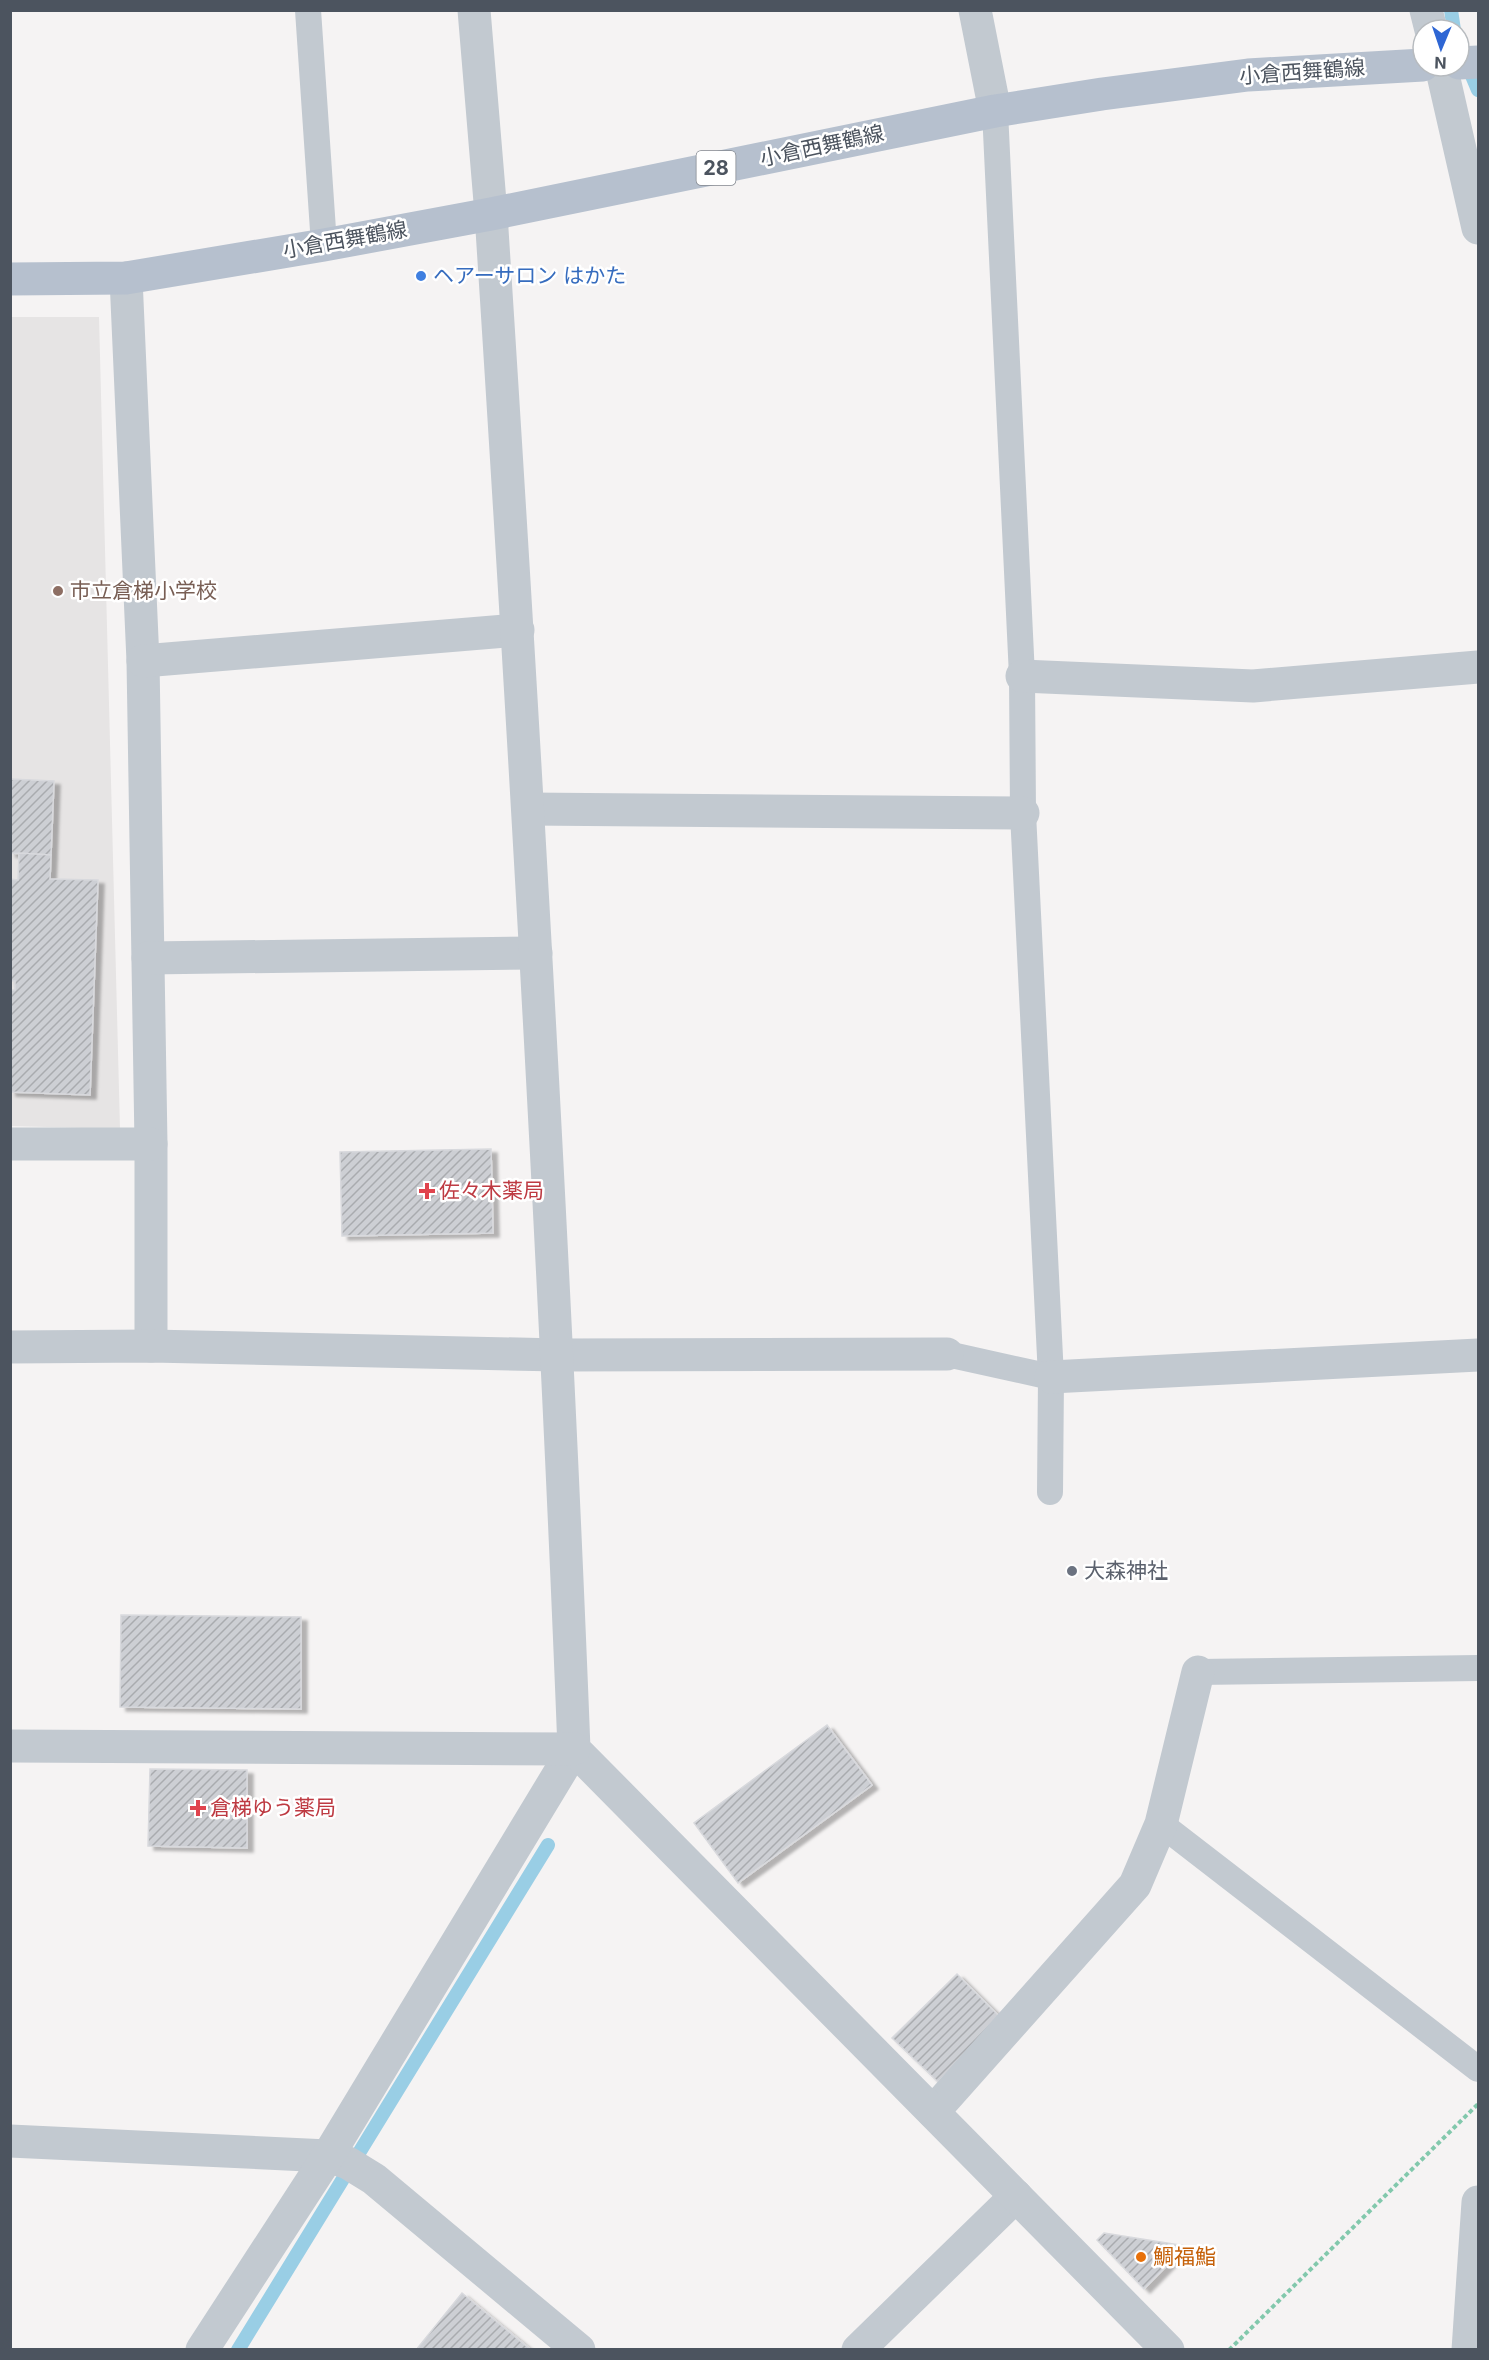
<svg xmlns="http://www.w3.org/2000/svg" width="1489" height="2360" font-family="Inter,'Noto Sans JP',sans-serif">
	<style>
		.education { fill: #e6e4e4 }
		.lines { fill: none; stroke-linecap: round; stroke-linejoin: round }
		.stream { stroke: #99cee5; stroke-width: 14 }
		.building { fill: url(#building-hatch); stroke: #d8d9dd; stroke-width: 1.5; filter: url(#shadow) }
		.path { stroke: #82c8ac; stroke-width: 4; stroke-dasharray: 4.5 3; stroke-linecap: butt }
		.service { stroke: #c2c9d0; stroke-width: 26 }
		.minor { stroke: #c2c9d0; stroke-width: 33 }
		.tertiary { stroke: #c2c9d0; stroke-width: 33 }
		.primary { stroke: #b6c0ce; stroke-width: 33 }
		.shop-dot { fill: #3f7fe0; stroke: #fff; stroke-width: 2 }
		.education-dot { fill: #8d6e63; stroke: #fff; stroke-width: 2 }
		.health-dot { fill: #e0444e; stroke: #fff; stroke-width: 2 }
		.worship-dot { fill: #6b7280; stroke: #fff; stroke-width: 2 }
		.food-dot { fill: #e8710a; stroke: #fff; stroke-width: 2 }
		.labels { text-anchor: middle; stroke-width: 5; stroke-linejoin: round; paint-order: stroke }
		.shield { fill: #fff; stroke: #82878f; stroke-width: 1.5 }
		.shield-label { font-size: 20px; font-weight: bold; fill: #4c545f }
		.street-label { font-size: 21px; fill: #4c545f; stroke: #fff }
		.shop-label { font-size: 21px; fill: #366cbe; stroke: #fff; text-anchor: start }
		.education-label { font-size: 21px; fill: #785e54; stroke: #fff; text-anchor: start }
		.health-label { font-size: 21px; fill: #be3a42; stroke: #fff; text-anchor: start }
		.worship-label { font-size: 21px; fill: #5b616d; stroke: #fff; text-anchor: start }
		.food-label { font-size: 21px; fill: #c56008; stroke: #fff; text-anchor: start }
	</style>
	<defs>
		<pattern id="building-hatch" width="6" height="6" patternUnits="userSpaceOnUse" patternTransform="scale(1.5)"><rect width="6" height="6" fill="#cdcfd4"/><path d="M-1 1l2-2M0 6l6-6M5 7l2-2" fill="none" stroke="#a9abaf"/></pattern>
		<filter id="shadow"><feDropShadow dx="6" dy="4" stdDeviation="1.5" flood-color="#0004"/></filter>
	</defs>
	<rect width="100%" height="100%" fill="#f5f3f3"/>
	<polygon class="education" points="11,317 99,317 120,1129 11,1126"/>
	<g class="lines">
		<g class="stream">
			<polyline points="1451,10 1454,30"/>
			<polyline points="1459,45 1478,90"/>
			<polyline points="238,2350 548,1845"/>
		</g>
	</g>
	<g class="building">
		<polygon points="10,779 54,781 51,855 10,853"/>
		<polygon points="19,853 51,855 50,879 98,880 90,1095 10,1092 10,990 15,990 15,981 10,981 10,879 18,880"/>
		<polygon points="491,1149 493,1233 342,1236 340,1152"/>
		<polygon points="121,1615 301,1617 301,1709 120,1707"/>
		<polygon points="827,1725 872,1785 738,1883 694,1823"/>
		<polygon points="150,1769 247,1770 247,1848 148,1846"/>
		<polygon points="957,1974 1001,2018 938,2082 892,2038"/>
		<polygon points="1104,2233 1186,2246 1144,2289 1097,2240"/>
		<polygon points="462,2293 531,2350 416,2350"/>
	</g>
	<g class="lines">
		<polyline class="path" points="1229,2350 1478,2104"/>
		<g class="service">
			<polyline points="308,10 324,245"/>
			<polyline points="995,111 1022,676 1023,813 1051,1377 1050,1492"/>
			<polyline points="947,1354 1051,1377"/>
			<polyline points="1198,1672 1478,1668"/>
			<polyline points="1161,1824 1478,2069"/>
		</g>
		<g class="minor">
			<polyline points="474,10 491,214"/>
			<polyline points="975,10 995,111"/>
			<polyline points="1426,10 1431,30"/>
			<polyline points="1441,66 1478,228"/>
			<polyline points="126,278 143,661 151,1144 151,1346"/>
			<polyline points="143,661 518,630"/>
			<polyline points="1022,676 1253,686 1478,667"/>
			<polyline points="528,809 1023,813"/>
			<polyline points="148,958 536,953"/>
			<polyline points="10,1144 151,1144"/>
			<polyline points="10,1347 151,1346 559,1355 947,1354"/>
			<polyline points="1051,1377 1478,1355"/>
			<polyline points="933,2112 1135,1885 1161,1824 1198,1672"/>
			<polyline points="10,2141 328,2156 348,2163 374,2179 579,2350"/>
			<polyline points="202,2350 328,2156 574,1749"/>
			<polyline points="858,2350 1016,2196"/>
			<polyline points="1468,2350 1478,2202"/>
		</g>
		<g class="tertiary">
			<path d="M491,214C524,725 554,1237 574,1749L1168,2350"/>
			<polyline points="10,1746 574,1749"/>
		</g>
		<g class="primary">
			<polyline points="1459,63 1478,62"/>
			<polyline points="10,279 126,278 324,245 491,214 995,111 1102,94 1248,75 1423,65"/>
		</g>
	</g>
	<circle class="shop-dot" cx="421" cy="276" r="6"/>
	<circle class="education-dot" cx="58" cy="591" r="6"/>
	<g class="health-dot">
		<path d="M424 1182h6v6h6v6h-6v6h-6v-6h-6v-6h6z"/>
		<path d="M195 1799h6v6h6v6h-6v6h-6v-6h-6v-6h6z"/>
	</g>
	<circle class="worship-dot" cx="1072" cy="1571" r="6"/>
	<circle class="food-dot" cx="1141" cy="2257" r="6"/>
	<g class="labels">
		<rect class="shield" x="696.5" y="151" width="39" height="34" rx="4.5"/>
		<g class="shield-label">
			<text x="716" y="175">28</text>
		</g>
		<g class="street-label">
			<text transform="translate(1302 72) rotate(-4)" y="7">小倉西舞鶴線</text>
			<text transform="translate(822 146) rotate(-12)" y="7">小倉西舞鶴線</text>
			<text transform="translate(345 240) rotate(-10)" y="7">小倉西舞鶴線</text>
		</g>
		<g class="shop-label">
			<text x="433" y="283">ヘアーサロン はかた</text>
		</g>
		<g class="education-label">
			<text x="70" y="598">市立倉梯小学校</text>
		</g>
		<g class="health-label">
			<text x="439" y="1198">佐々木薬局</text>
			<text x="210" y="1815">倉梯ゆう薬局</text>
		</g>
		<g class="worship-label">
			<text x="1084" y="1578">大森神社</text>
		</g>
		<g class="food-label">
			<text x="1153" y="2264">鯛福鮨</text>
		</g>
	</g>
	<rect width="1489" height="2360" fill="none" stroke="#4c545f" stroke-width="24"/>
	<g transform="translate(1441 48) rotate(182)"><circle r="28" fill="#ffffff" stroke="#b7bbbf" stroke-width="1.5"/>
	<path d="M0-4.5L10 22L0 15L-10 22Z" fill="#2e66d4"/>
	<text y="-9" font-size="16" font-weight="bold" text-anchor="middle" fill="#4c545f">N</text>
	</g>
</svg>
